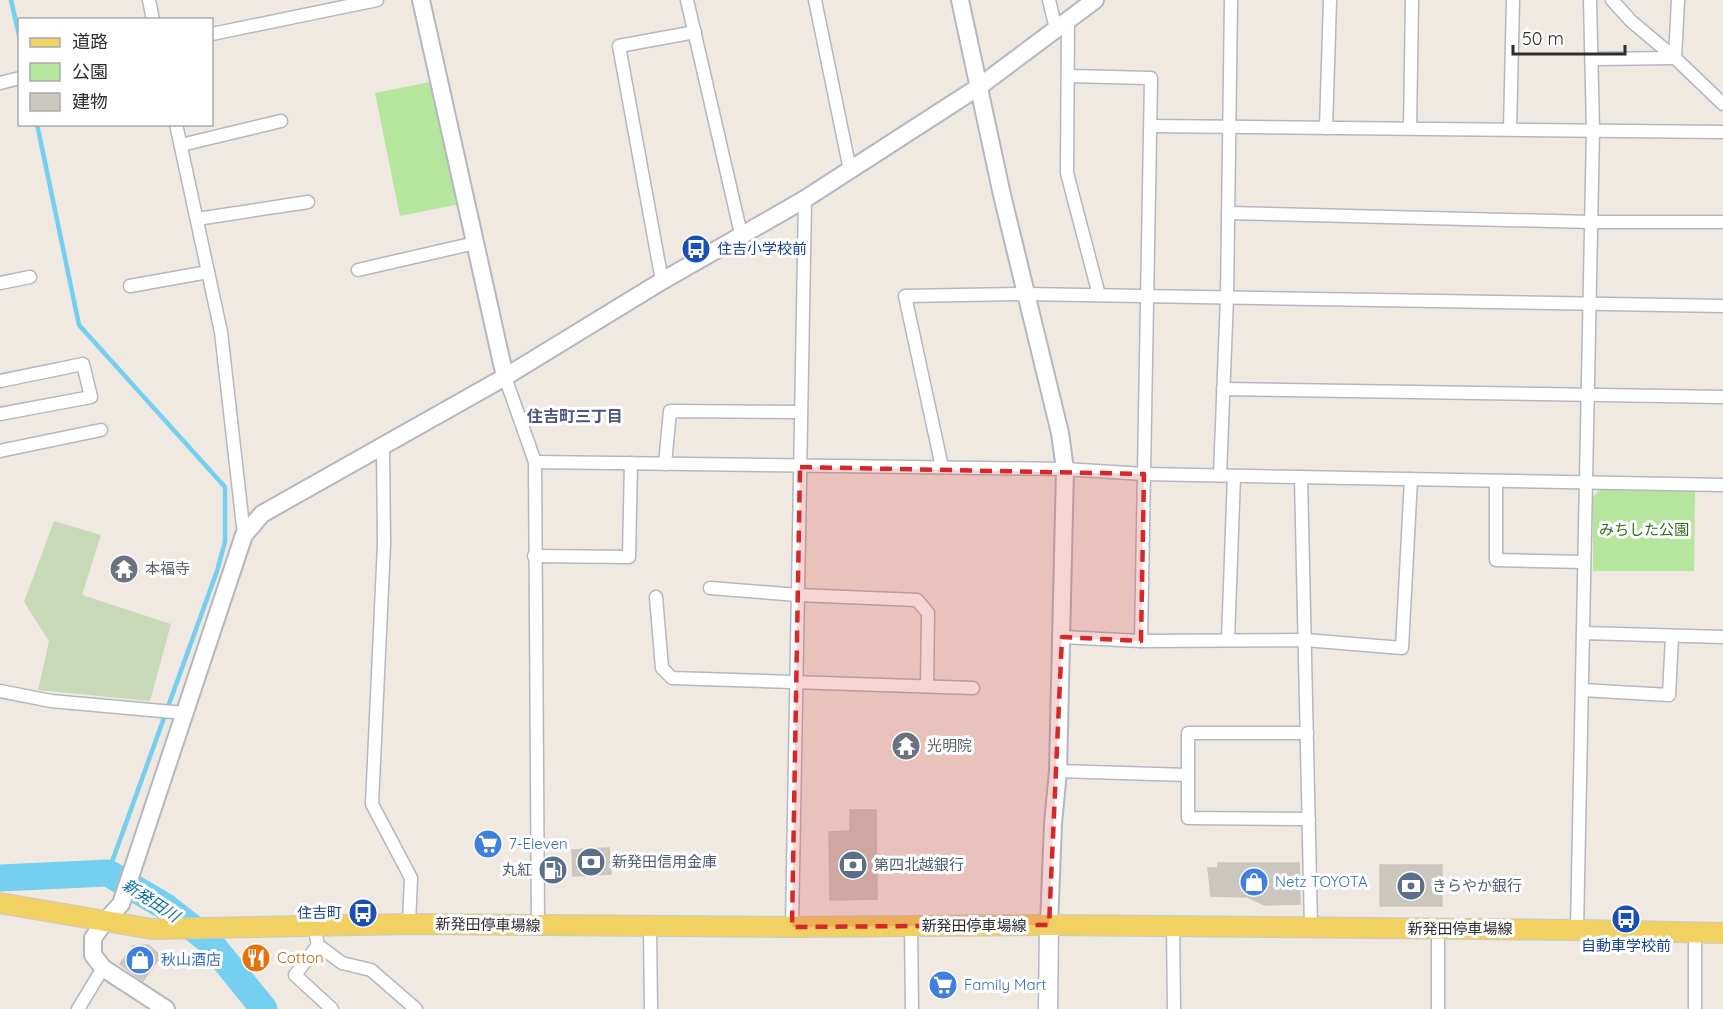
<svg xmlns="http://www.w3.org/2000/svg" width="1723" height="1009" font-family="Quicksand,'Noto Sans JP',sans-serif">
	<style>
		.green { fill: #b6e59e }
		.cemetery { fill: #c8d9b8 }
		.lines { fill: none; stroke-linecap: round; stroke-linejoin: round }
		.stream { stroke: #75cff0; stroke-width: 4.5 }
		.river { stroke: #75cff0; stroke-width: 27 }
		.building { fill: #cbc7bf; stroke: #cbc5ba; stroke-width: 1.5 }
		.minor-casing { stroke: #b4b7c1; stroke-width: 15 }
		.tertiary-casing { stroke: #b4b7c1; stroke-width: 20 }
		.secondary-casing { stroke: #b4b7c1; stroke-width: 21 }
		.primary-casing { stroke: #c9c9c9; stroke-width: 22 }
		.minor { stroke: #fff; stroke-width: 12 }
		.tertiary { stroke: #fff; stroke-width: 16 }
		.secondary { stroke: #fff; stroke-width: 18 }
		.primary { stroke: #f2d163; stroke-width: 20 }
		.marked { fill: #d62828; fill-opacity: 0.2; stroke: #d62828; stroke-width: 4.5; stroke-dasharray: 12 8; stroke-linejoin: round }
		.labels { text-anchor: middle; stroke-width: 6; stroke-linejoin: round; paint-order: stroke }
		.transit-label { font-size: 15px; fill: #164399; stroke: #fff; text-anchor: start }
		.park-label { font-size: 15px; fill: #2c6e1b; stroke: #fff }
		.worship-label { font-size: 15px; fill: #5b616d; stroke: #fff; text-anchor: start }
		.shop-label { font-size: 15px; fill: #366cbe; stroke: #fff; text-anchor: start }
		.service-label { font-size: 15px; fill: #4e5e75; stroke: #fff; text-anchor: start }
		.street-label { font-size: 15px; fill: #2e2e2e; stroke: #fff }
		.food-label { font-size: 15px; fill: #c56008; stroke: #fff; text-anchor: start }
		.neighbourhood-label { font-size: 16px; font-weight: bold; fill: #4d5680; stroke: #fff }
		.water-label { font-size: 16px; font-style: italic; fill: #0d6fa3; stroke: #fff }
	</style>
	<rect width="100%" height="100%" fill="#efe9e1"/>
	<g class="green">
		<polygon points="435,81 460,204 400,216 375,93"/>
		<polygon points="1601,488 1695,489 1694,571 1593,571 1593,497"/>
	</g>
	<polygon class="cemetery" points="54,521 101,535 82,595 171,624 150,701 38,690 49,641 24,602"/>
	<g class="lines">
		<g class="stream">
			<polyline points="11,0 20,40"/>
			<polyline points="37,124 79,325 225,487 225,542 217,571 108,873"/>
		</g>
		<polyline class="river" points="0,878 108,873 166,907 208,940 264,1009"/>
	</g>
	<g class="building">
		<polygon points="850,810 876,810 877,899 830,900 829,832 850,831"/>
		<polygon points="609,848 611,874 573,876 572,850"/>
		<polygon points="1218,863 1299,863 1300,904 1265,905 1247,897 1211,896 1208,868 1218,868"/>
		<rect x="1380" y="865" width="62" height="41"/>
		<polygon points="148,945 161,956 143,981 120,964 133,946"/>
		<rect x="248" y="948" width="16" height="21"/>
	</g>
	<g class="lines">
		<g class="minor-casing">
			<g id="minor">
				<polyline points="149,0 153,20"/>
				<polyline points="687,0 741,234"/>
				<polyline points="815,0 850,170"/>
				<polyline points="1049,0 1056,29"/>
				<polyline points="1612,0 1631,21 1675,58 1723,104"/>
				<polyline points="1068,20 1067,173 1099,295"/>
				<polyline points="212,34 377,0"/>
				<polyline points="1592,59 1675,58 1678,0"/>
				<polyline points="1068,76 1151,78 1141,641"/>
				<polyline points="0,83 20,78"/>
				<polyline points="176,124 221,332 244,535"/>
				<polyline points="1151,126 1723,132"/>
				<polyline points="1326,128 1330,0"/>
				<polyline points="1410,128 1412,0"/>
				<polyline points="1510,129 1513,0"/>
				<polyline points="181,145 281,121"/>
				<polyline points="1228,213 1591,222 1723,222"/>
				<polyline points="197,219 308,202"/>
				<polyline points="358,270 475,243"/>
				<polyline points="662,281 619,46 695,32"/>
				<polyline points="0,283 30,277"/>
				<polyline points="130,286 208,272"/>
				<polyline points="505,377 535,462 538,925"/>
				<polyline points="0,381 83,364 91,397 0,414"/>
				<polyline points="1223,389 1723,397"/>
				<polyline points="383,447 384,544 372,804 411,878 409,924"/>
				<polyline points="0,451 101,430"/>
				<polyline points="535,462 1065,469 1144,474 1723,485"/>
				<polyline points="665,464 670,411 801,412"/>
				<polyline points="942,467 905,296 1025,294 1723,306"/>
				<polyline points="1220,475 1227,297 1231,0"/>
				<polyline points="1301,477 1311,927"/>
				<polyline points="1496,481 1496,560 1584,562"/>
				<polyline points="534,556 629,557 631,463"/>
				<polyline points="710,588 798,595 917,600 928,613 927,686"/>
				<polyline points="656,597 662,668 672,678 973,688"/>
				<polyline points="1583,633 1723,637"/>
				<polyline points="1062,637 1141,641 1305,640 1402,648 1411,479"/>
				<polyline points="1228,640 1234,476"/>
				<polyline points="1582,690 1669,695 1672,636"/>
				<polyline points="0,691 51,701 184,713"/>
				<polyline points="1307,733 1188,733 1188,818 1309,819"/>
				<polyline points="1058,771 1188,775"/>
				<polyline points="314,926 318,945 342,963 371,970 416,1009"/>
				<polyline points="650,926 651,1009"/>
				<polyline points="911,926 912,1009"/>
				<polyline points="1173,926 1174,1009"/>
				<polyline points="792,927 805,199"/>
				<polyline points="1577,930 1593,130 1590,0"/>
				<polyline points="1695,933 1695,1009"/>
				<polyline points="318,945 295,975 332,1009"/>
				<polyline points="78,1009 103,968"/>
				<polyline points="1438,1009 1438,929"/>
			</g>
		</g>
		<g class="tertiary-casing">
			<g id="tertiary">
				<polyline points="421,0 505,377"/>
				<polyline points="960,0 1002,195 1060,433 1065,469 1058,771 1053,824 1049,925"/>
				<polyline points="166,1009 103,968 93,955 93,938 106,920 121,904 244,535 262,514 505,377 662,281 805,199 980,86 1095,0"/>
			</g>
		</g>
		<g class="secondary-casing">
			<polyline id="secondary" points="1048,1009 1049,925"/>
		</g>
		<g class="primary-casing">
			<polyline id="primary" points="0,903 152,929 409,924 792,927 1049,925 1577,930 1723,933"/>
		</g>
		<use href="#minor" class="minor"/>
		<use href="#tertiary" class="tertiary"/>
		<use href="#secondary" class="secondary"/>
		<use href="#primary" class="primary"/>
	</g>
	<path class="marked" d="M800,467L1144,474L1141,641L1062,637L1049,925L792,927Z"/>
	<defs>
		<g id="bus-disc" transform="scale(1.5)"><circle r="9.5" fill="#1a4fb4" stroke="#fff"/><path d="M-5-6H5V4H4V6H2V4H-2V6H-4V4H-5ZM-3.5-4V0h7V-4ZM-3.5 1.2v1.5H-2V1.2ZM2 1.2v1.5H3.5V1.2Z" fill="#fff"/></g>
		<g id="temple-disc" transform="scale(1.5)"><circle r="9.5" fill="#6b7280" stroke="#fff"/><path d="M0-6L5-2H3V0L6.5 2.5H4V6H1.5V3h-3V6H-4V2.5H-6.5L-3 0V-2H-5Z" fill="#fff"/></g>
		<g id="supermarket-disc" transform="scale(1.5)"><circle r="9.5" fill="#3f7fe0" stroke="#fff"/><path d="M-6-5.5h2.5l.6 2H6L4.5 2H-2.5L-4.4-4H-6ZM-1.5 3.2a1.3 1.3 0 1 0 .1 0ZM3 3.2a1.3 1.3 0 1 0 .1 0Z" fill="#fff"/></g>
		<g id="bank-disc" transform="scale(1.5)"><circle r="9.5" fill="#5c6f8a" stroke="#fff"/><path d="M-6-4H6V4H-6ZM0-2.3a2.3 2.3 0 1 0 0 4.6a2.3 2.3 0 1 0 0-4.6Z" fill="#fff"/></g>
		<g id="fuel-disc" transform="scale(1.5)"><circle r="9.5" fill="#5c6f8a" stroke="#fff"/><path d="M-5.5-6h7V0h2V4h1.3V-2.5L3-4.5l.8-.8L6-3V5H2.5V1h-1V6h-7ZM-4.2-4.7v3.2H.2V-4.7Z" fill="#fff"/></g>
		<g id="shop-disc" transform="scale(1.5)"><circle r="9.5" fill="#3f7fe0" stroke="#fff"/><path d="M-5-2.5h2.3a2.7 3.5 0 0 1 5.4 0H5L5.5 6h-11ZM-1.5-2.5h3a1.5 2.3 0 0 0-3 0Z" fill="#fff"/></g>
		<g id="restaurant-disc" transform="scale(1.5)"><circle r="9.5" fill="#e8710a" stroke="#fff"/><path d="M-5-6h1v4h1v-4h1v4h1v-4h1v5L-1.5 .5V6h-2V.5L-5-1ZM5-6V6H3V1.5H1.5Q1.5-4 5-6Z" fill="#fff"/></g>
	</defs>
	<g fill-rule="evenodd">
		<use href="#bus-disc" x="696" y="249"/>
		<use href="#temple-disc" x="124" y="569"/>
		<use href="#temple-disc" x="906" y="746"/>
		<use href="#supermarket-disc" x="488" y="844"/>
		<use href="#bank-disc" x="591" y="862"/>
		<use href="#bank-disc" x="853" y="865"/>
		<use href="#fuel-disc" x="553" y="870"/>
		<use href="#shop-disc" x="1254" y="882"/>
		<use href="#bank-disc" x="1411" y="886"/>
		<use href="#bus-disc" x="363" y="913"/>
		<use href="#bus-disc" x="1626" y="919"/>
		<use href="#restaurant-disc" x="256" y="958"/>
		<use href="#shop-disc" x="140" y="960"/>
		<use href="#supermarket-disc" x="943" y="985"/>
	</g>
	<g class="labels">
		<g class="transit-label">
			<text x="717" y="254">住吉小学校前</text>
			<text x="342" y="918" text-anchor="end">住吉町</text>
			<text x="1626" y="951" text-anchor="middle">自動車学校前</text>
		</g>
		<g class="park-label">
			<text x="1644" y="535">みちした公園</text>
		</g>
		<g class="worship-label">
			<text x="145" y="574">本福寺</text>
			<text x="927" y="751">光明院</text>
		</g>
		<g class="shop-label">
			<text x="509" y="849">7-Eleven</text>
			<text x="1275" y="887">Netz TOYOTA</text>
			<text x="161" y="965">秋山酒店</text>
			<text x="964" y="990">Family Mart</text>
		</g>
		<g class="service-label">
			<text x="612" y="867">新発田信用金庫</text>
			<text x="874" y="870">第四北越銀行</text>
			<text x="532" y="875" text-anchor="end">丸紅</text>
			<text x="1432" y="891">きらやか銀行</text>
		</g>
		<g class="street-label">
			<text transform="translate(488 925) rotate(1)" y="5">新発田停車場線</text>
			<text x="974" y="931">新発田停車場線</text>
			<text x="1460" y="934">新発田停車場線</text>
		</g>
		<g class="food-label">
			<text x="277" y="963">Cotton</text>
		</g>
		<g class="neighbourhood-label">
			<text x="575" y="422">住吉町三丁目</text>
		</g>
		<g class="water-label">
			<text transform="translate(151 900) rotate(33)" y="6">新発田川</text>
		</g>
	</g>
	<rect x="18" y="18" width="195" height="108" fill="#ffffff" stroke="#ababab" stroke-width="1.5"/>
	<rect x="30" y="38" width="30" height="9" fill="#f2d163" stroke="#ababab" stroke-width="1.5"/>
	<text x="72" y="48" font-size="18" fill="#2e2e2e">道路</text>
	<rect x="30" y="63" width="30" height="18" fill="#b6e59e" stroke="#ababab" stroke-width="1.5"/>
	<text x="72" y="78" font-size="18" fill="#2e2e2e">公園</text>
	<rect x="30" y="93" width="30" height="18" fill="#cbc7bf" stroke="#ababab" stroke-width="1.5"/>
	<text x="72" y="108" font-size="18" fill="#2e2e2e">建物</text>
	<path d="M1513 45v9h112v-9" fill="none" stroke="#2e2e2e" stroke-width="3"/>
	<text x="1522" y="45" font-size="18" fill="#2e2e2e" stroke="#ffffff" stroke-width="4.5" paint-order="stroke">50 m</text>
</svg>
